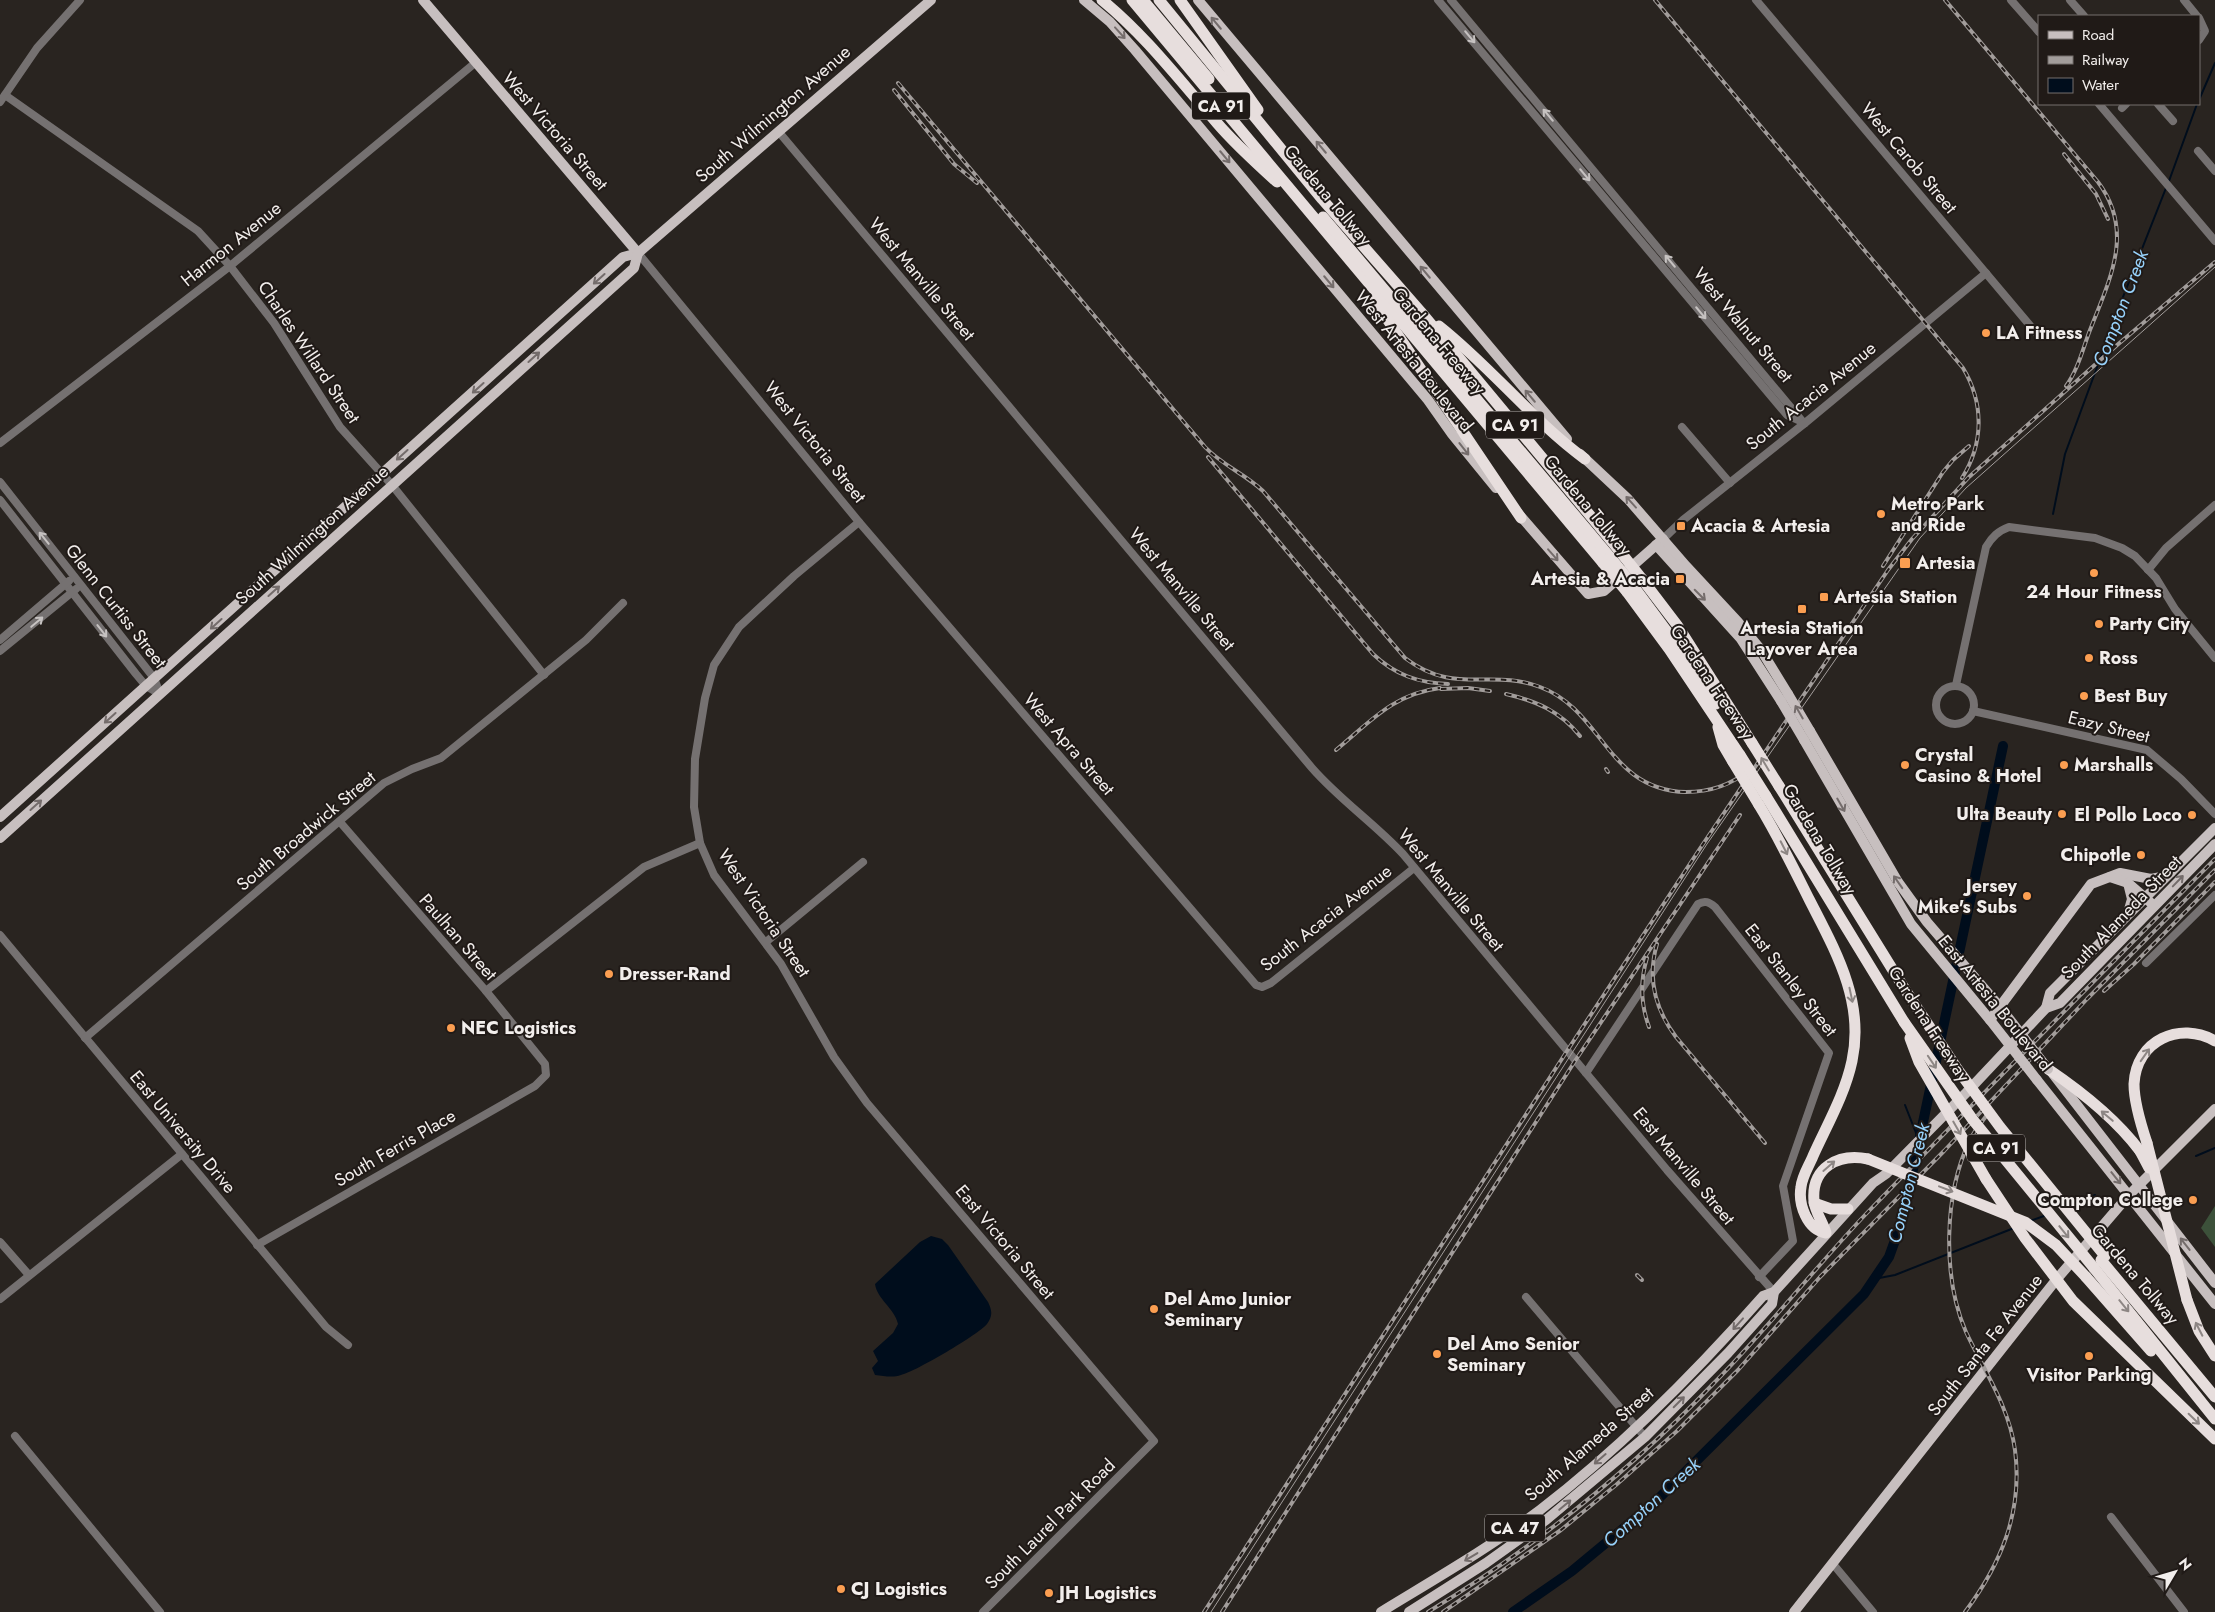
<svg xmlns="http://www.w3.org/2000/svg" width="2215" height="1612" font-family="Jost,sans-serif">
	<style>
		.park { fill: #3c513a }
		.water { fill: #000d1c }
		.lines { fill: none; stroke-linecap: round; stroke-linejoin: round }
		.stream { stroke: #000d1c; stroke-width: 2 }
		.river { stroke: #000d1c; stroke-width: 10 }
		.minor { stroke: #757171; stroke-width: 8 }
		.major { stroke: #c7bfbf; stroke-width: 10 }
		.highway { stroke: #e7dedd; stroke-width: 11 }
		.tram { stroke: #a29d9b; stroke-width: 1 }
		.rail-casing { stroke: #a29d9b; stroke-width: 4 }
		.rail { stroke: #201a17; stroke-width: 2; stroke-dasharray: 5.5; stroke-linecap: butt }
		.major-bridge { stroke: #c7bfbf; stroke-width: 10 }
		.highway-bridge { stroke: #e7dedd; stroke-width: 11 }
		.oneway { stroke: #746c6b }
		.oneway2 { stroke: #c6c2c1 }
		.oneway3 { stroke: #8d8684 }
		.poi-dot { fill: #fb9e51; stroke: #201a17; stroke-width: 2 }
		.labels { text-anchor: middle; stroke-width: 4; stroke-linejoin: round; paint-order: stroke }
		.shield { fill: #201a17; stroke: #b3aeac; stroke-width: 1 }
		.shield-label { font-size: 16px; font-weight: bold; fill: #f2eeec }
		.street-label { font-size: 18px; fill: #f2eeec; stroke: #201a17 }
		.poi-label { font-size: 18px; font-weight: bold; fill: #f2eeec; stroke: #201a17; text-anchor: start }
		.water-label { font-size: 19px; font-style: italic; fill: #97d2fb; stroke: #201a17 }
	</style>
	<rect width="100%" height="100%" fill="#292420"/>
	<polygon class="park" points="2215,1206 2215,1247 2201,1228"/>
	<path class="water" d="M931,1236L942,1239L948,1245L988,1302C992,1310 993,1316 987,1324C979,1334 915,1372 901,1375C893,1378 884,1376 875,1375L872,1368L878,1361L873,1351L893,1333L898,1324C895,1309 877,1299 875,1284L920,1242Z"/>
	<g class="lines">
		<g class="stream">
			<polyline points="2199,100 2215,63"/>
			<polyline points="2169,181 2197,104"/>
			<polyline points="2053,514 2065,454 2123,297 2166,188"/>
			<polyline points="1905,1105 1918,1138"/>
			<polyline points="2196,1156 2215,1148"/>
			<polyline points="2070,1206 2095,1195"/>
			<polyline points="2030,1221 2044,1216"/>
			<polyline points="1874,1279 1895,1275 2014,1228"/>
		</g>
		<polyline class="river" points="1513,1612 1572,1571 1653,1504 1864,1294 1889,1257 1902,1221 2003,746"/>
		<g class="minor">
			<polyline points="1438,0 1787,415 1805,423"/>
			<polyline points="1451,0 1803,422"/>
			<polyline points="1756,0 2038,335"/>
			<polyline points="2011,0 2039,32"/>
			<polyline points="2070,0 2084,16"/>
			<polyline points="2184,0 2197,16"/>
			<polyline points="2199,18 2205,31 2199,40"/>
			<polyline points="5,95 198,231 230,266 274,323 340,427 392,485 544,675"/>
			<polyline points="0,102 37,48 80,0"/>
			<polyline points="2099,104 2215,241"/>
			<polyline points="2158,104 2173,121"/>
			<polyline points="2122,108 2126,104"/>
			<path d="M778,131L1312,768C1340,800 1374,823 1403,854L1667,1170L1774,1292"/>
			<polyline points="2198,151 2215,171"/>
			<polyline points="638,253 859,522 1256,985 1262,987 1271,983 1414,868"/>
			<polyline points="1682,427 1730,483"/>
			<polyline points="0,443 230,266 475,63"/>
			<polyline points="0,482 154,678 160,694"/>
			<polyline points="0,500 136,674 146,686 160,694"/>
			<polyline points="859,522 794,576 739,627 714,665 705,698 695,759 694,807 700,843 714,875 781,964 834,1057 867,1103 1154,1441 983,1612"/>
			<polyline points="1663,539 1683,520 1805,423 1986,273"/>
			<polyline points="2148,570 2166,548 2215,505"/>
			<polyline points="0,640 69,581"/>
			<polyline points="0,651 76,589"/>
			<path d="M1956,685L1986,547C1992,537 1998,531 2009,527L2095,538L2122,548L2135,556L2156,578L2175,609L2215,658"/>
			<circle cx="1955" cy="705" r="19"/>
			<polyline points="1973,711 2147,750 2181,779 2215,814"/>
			<polyline points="0,935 326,1327 348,1345"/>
			<polyline points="766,942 863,862"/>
			<polyline points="2146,963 2215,895"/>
			<polyline points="486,991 644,867 700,843"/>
			<polyline points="85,1038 384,783 412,769 441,758 586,640 623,603"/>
			<path d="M1586,1073L1698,904C1705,900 1709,902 1715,907L1829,1053L1783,1186L1793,1241L1759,1277"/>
			<polyline points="0,1242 29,1275"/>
			<polyline points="257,1245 535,1086 546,1075 545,1064 486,991 340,822"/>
			<polyline points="1526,1297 1645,1437"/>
			<polyline points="0,1299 182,1154"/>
			<polyline points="15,1436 160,1612"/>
			<polyline points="2111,1517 2184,1612"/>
			<polyline points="1833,1564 1873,1612"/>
		</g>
		<g class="major">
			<polyline points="423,0 638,253"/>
			<polyline points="1084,0 1110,22 1135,50 1428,400 1452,434 1496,488"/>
			<polyline points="1198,0 1567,439"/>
			<polyline points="1580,454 1628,499 1686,566 1738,622 1761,650 1788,694"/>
			<polyline points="1517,512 1588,594 1604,591 1663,539"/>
			<polyline points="1656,545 1741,639 1781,701"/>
			<polyline points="1810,731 1898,882 1927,922 2000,1007"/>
			<polyline points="1804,740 1911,924 1990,1020 2091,884 2120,873 2151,879 2161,877 2171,872"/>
			<polyline points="0,817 623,257 638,253 931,0"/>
			<polyline points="0,838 634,268 638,253"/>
			<polyline points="2110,877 2128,883 2150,902"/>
			<polyline points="2128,883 2132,899 2128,913"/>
			<polyline points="2046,1008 2050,993 2215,828"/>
			<polyline points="2053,1074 2215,1283"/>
			<polyline points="2037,1080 2215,1304"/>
			<path d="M1381,1612C1435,1579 1489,1548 1540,1510C1622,1447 1695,1373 1763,1296L1774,1292L1873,1183L1886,1174L1966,1093L2046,1008L2060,1003L2215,844"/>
			<polyline points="1409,1612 1486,1563 1546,1520 1645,1437 1728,1353 1772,1304 1774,1292"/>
			<polyline points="1794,1612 2056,1280 2129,1195 2215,1109"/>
		</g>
		<g class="highway">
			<path d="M1102,0C1146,36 1180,81 1217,123C1235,144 1256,163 1277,182"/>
			<polyline points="1132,0 1603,563"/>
			<polyline points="1143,0 1209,79"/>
			<polyline points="1159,0 1322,199 1421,312 1618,549"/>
			<polyline points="1180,0 1258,110"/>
			<polyline points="1323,217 1610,557"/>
			<polyline points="1375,301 1521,518"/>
			<path d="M1439,326C1491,367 1532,420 1585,459"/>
			<polyline points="1642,579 1677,625 1752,743"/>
			<polyline points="1634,587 1674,641 1716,704"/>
			<polyline points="1627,592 1669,649 1740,755"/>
			<polyline points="1718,727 1723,745 1733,762"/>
			<polyline points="1779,786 1904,988"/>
			<polyline points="1766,796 1904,1022"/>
			<path d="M1759,805C1778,836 1793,867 1809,899C1835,950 1865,1001 1852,1061C1845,1094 1827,1125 1813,1156C1809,1166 1802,1176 1801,1187C1798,1204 1807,1230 1826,1233C1823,1222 1815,1212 1814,1201C1811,1167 1839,1153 1868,1159"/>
			<path d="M2048,1069C2082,1092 2116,1119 2140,1151"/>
			<path d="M2147,1143C2141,1125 2134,1103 2134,1084C2136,1040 2180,1021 2215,1041"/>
			<polyline points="1986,1179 2025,1238 2073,1301 2215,1439"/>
			<polyline points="1814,1203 1831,1209 1848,1209"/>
			<polyline points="2101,1260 2215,1397"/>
			<polyline points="2094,1268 2215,1419"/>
			<polyline points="2086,1277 2151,1351"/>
			<polyline points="2187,1300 2199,1331 2215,1356"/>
		</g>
		<polyline class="tram" points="1211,1612 1707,844 1920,538 1966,488 2215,267"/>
		<g class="rail-casing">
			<g id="rail">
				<path d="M1655,0L1963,368C1984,403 1984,443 1962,478"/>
				<path d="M1945,0L2098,182C2135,231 2110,279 2090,330C2083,348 2078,370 2066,386"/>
				<path d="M898,83L1205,447C1222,465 1245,474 1263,491L1405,658C1455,696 1490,668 1540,687C1603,710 1607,790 1686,792C1710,792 1731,785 1749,770"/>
				<polyline points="894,90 954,164 977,183"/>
				<polyline points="2064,154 2096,194 2108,219"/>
				<path d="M1208,457L1373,654C1395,675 1419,683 1448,684"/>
				<polyline points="1883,566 1943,472 1953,460 1969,446"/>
				<polyline points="1441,689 1468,688 1490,691"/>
				<path d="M1506,694C1536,701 1560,711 1580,736"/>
				<path d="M1336,750C1370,722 1393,694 1440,688"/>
				<polyline points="1606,769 1608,772"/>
				<path d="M1657,944C1647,978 1655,1009 1676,1037L1765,1143"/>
				<path d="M1647,958C1640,981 1641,1005 1649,1027"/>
				<polyline points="2104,991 2134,964 2215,882"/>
				<polyline points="1637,1275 1642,1280"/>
				<polyline points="1204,1612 1567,1051 1699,850 1888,570 1912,539 1969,477 2116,346 2215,262"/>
				<polyline points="1222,1612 1575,1061 1740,815"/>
				<path d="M1428,1612C1532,1549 1630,1471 1714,1383C1767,1329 1813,1270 1865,1215C1981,1095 2098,977 2215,859"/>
				<polyline points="1443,1612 1561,1530 1616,1485 1677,1431 1738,1370 1820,1277 1944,1151 2087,999 2215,870"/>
				<path d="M1965,1612C2001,1564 2023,1512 2015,1450C2009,1406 1984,1371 1966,1332C1942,1277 1944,1193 1970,1140C1974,1131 1981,1123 1987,1115"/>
			</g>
		</g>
		<use href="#rail" class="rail"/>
		<g class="major-bridge">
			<polyline points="1788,694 1810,731"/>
			<polyline points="1781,701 1804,740"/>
			<polyline points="2000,1007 2048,1069"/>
			<polyline points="1990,1020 2037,1080"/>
		</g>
		<g class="highway-bridge">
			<polyline points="1618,549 1642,579"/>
			<polyline points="1610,557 1634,587"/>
			<polyline points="1603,563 1627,592"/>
			<polyline points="1752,743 1779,786"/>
			<polyline points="1740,755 1766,796"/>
			<polyline points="1733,762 1759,805"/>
			<polyline points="1904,988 1958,1070 2000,1127 2105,1256"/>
			<polyline points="1904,1022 1973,1120 2094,1268"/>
			<polyline points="1910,1038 1919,1062 1986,1179"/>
			<polyline points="2147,1143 2187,1300"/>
			<polyline points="2140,1151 2149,1168"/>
			<polyline points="1868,1159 2025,1222 2056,1245 2086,1277"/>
		</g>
	</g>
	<defs><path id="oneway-shaft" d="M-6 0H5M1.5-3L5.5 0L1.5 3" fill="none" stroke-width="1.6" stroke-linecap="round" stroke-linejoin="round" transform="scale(1.25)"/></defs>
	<g class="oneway">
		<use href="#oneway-shaft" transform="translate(1216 23) rotate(-130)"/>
		<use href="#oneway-shaft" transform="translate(1120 33) rotate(48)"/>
		<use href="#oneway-shaft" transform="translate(1321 147) rotate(-130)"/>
		<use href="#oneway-shaft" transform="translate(1225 157) rotate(50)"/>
		<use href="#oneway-shaft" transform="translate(1425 272) rotate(-130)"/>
		<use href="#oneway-shaft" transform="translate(599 279) rotate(138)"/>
		<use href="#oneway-shaft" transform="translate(1329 282) rotate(50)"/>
		<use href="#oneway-shaft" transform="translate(534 357) rotate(-42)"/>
		<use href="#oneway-shaft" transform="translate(478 388) rotate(138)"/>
		<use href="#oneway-shaft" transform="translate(1530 396) rotate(-130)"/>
		<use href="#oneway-shaft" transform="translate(1464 449) rotate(52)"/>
		<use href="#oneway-shaft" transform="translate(402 455) rotate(138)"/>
		<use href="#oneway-shaft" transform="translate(1631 502) rotate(-132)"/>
		<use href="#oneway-shaft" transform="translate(1553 555) rotate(49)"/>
		<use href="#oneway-shaft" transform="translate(274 591) rotate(-42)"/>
		<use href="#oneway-shaft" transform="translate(1700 595) rotate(45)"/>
		<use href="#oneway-shaft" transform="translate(216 624) rotate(138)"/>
		<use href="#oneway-shaft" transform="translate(1799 712) rotate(-120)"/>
		<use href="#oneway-shaft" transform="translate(110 718) rotate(138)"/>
		<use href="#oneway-shaft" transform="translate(36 805) rotate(-42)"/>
		<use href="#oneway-shaft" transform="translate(1841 805) rotate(60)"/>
		<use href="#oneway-shaft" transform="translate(2178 881) rotate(-46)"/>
		<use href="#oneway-shaft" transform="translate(1898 882) rotate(-125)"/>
		<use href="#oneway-shaft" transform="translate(2116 1178) rotate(51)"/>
		<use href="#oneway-shaft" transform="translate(2185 1244) rotate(-128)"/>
		<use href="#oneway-shaft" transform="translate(1738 1324) rotate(132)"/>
		<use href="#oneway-shaft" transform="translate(1679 1402) rotate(-45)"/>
		<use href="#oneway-shaft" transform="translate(1600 1459) rotate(139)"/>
		<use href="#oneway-shaft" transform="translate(1565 1505) rotate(-40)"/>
		<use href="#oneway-shaft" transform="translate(1471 1557) rotate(149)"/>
	</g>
	<g class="oneway2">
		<use href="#oneway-shaft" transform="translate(1470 37) rotate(50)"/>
		<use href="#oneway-shaft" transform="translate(1548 115) rotate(-130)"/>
		<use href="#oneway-shaft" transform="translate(1585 175) rotate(50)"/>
		<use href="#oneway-shaft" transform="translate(1670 261) rotate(-130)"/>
		<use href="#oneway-shaft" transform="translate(1701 313) rotate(50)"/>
		<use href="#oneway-shaft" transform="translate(44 538) rotate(-129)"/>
		<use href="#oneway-shaft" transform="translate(37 622) rotate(-40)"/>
		<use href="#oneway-shaft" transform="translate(102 631) rotate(52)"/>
	</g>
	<g class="oneway3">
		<use href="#oneway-shaft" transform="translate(1765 764) rotate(-121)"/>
		<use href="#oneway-shaft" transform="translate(1784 848) rotate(63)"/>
		<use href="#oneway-shaft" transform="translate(1851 995) rotate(78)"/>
		<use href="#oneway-shaft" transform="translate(2145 1055) rotate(-55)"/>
		<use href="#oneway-shaft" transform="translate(1932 1062) rotate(56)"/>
		<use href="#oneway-shaft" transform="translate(2107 1116) rotate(-140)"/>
		<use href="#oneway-shaft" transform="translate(1957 1128) rotate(60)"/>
		<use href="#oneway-shaft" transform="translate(1829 1166) rotate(-41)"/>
		<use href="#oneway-shaft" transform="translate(1946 1189) rotate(21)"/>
		<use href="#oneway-shaft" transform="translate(2064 1232) rotate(51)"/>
		<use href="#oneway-shaft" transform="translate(2124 1306) rotate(51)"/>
		<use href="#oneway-shaft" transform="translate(2199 1329) rotate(-117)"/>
		<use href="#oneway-shaft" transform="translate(2194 1419) rotate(44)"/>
	</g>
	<g class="poi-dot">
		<circle cx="1986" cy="333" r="5"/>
		<circle cx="1881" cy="514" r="5"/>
		<rect x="1676" y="521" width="10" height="10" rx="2.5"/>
		<rect x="1899" y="557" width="12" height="12" rx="2.5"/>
		<circle cx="2094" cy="573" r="5"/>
		<rect x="1675" y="574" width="10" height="10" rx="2.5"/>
		<rect x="1819" y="592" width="10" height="10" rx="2.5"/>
		<rect x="1797" y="604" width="10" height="10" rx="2.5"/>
		<circle cx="2099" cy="624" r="5"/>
		<circle cx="2089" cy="658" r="5"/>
		<circle cx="2084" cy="696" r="5"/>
		<circle cx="1905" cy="765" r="5"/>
		<circle cx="2064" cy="765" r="5"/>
		<circle cx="2062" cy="814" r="5"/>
		<circle cx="2192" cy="815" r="5"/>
		<circle cx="2141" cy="855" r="5"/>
		<circle cx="2027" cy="896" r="5"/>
		<circle cx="609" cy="974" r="5"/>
		<circle cx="451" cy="1028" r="5"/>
		<circle cx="2193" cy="1200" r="5"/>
		<circle cx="1154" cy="1309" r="5"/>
		<circle cx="1437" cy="1354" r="5"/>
		<circle cx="2089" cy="1356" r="5"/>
		<circle cx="841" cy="1589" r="5"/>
		<circle cx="1049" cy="1593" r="5"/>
	</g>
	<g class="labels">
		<g class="shield">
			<rect x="1192" y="92.5" width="58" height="27" rx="4"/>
			<rect x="1486" y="411.5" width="58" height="27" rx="4"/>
			<rect x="1967" y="1134.5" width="58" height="27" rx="4"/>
			<rect x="1485" y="1514.5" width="60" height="27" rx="4"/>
		</g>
		<g class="shield-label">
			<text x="1221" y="112">CA 91</text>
			<text x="1515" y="431">CA 91</text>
			<text x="1996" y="1154">CA 91</text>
			<text x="1515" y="1534">CA 47</text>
		</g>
		<g class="street-label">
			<text transform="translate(773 114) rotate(-41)" y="6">South Wilmington Avenue</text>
			<text transform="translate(555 131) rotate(49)" y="6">West Victoria Street</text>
			<text transform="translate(1909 158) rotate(50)" y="6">West Carob Street</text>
			<text transform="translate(1328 195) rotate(50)" y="6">Gardena Tollway</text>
			<text transform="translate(231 244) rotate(-39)" y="6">Harmon Avenue</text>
			<text transform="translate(922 279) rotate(50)" y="6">West Manville Street</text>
			<text transform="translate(1743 325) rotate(50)" y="6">West Walnut Street</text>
			<text transform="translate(1439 341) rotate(50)" y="6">Gardena Freeway</text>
			<text transform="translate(309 352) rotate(56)" y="6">Charles Willard Street</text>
			<text transform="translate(1414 361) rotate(51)" y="6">West Artesia Boulevard</text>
			<text transform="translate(1811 396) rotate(-39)" y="6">South Acacia Avenue</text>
			<text transform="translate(815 442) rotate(51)" y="6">West Victoria Street</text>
			<text transform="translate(1588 505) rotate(50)" y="6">Gardena Tollway</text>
			<text transform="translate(312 535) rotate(-42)" y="6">South Wilmington Avenue</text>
			<text transform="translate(1182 589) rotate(50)" y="6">West Manville Street</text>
			<text transform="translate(116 606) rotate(52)" y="6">Glenn Curtiss Street</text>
			<text transform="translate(1712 682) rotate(56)" y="6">Gardena Freeway</text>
			<text transform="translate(2109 727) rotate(14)" y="6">Eazy Street</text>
			<text transform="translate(1069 744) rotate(49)" y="6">West Apra Street</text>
			<text transform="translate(306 831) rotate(-40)" y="6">South Broadwick Street</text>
			<text transform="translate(1820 839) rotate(59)" y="6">Gardena Tollway</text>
			<text transform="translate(1451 890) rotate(50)" y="6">West Manville Street</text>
			<text transform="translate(764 913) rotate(56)" y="6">West Victoria Street</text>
			<text transform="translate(2121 917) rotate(-46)" y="6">South Alameda Street</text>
			<text transform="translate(1326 918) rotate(-38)" y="6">South Acacia Avenue</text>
			<text transform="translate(458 937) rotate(49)" y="6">Paulhan Street</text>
			<text transform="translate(1791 980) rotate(52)" y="6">East Stanley Street</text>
			<text transform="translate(1995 1003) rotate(51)" y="6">East Artesia Boulevard</text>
			<text transform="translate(1929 1024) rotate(57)" y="6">Gardena Freeway</text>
			<text transform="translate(183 1132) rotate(50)" y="6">East University Drive</text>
			<text transform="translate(395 1148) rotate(-30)" y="6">South Ferris Place</text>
			<text transform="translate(1684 1166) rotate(50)" y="6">East Manville Street</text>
			<text transform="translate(1005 1242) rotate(50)" y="6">East Victoria Street</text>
			<text transform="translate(2135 1274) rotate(50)" y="6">Gardena Tollway</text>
			<text transform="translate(1985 1345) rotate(-52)" y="6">South Santa Fe Avenue</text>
			<text transform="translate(1589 1444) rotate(-41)" y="6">South Alameda Street</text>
			<text transform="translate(1050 1524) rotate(-45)" y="6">South Laurel Park Road</text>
		</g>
		<g class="poi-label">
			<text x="1996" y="339">LA Fitness</text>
			<text x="1891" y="510">Metro Park<tspan x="1891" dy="21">and Ride</tspan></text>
			<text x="1691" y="532">Acacia &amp; Artesia</text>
			<text x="1916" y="569">Artesia</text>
			<text x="1670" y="585" text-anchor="end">Artesia &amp; Acacia</text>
			<text x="2094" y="598" text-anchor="middle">24 Hour Fitness</text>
			<text x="1834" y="603">Artesia Station</text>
			<text x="2109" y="630">Party City</text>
			<text x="1802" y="634" text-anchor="middle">Artesia Station<tspan x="1802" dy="21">Layover Area</tspan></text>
			<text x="2099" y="664">Ross</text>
			<text x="2094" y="702">Best Buy</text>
			<text x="1915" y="761">Crystal<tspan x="1915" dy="21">Casino &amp; Hotel</tspan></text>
			<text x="2074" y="771">Marshalls</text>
			<text x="2052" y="820" text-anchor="end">Ulta Beauty</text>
			<text x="2182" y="821" text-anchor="end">El Pollo Loco</text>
			<text x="2131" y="861" text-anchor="end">Chipotle</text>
			<text x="2017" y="892" text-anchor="end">Jersey<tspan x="2017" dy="21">Mike's Subs</tspan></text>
			<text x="619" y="980">Dresser-Rand</text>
			<text x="461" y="1034">NEC Logistics</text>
			<text x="2183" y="1206" text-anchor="end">Compton College</text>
			<text x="1164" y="1305">Del Amo Junior<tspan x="1164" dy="21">Seminary</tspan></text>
			<text x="1447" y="1350">Del Amo Senior<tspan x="1447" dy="21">Seminary</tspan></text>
			<text x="2089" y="1381" text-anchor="middle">Visitor Parking</text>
			<text x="851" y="1595">CJ Logistics</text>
			<text x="1059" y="1599">JH Logistics</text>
		</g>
		<g class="water-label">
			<text transform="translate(2120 308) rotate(-69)" y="7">Compton Creek</text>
			<text transform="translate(1908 1183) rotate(-76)" y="7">Compton Creek</text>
			<text transform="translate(1651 1502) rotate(-42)" y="7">Compton Creek</text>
		</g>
	</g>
	<rect x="2038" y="15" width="162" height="90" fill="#201a17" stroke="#746f6c"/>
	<rect x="2048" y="31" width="25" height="8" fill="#c7bfbf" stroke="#746f6c"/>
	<text x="2082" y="40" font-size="15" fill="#f2eeec">Road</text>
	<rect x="2048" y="56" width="25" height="8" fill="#a29d9b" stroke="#746f6c"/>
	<text x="2082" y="65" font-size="15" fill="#f2eeec">Railway</text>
	<rect x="2048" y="78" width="25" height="15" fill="#000d1c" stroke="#746f6c"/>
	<text x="2082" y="90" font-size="15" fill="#f2eeec">Water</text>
	<g transform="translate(2175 1572) rotate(52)" stroke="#201a17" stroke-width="4" paint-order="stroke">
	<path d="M0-4L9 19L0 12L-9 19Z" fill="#f2eeec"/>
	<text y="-8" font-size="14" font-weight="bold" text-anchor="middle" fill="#f2eeec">N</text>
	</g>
</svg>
